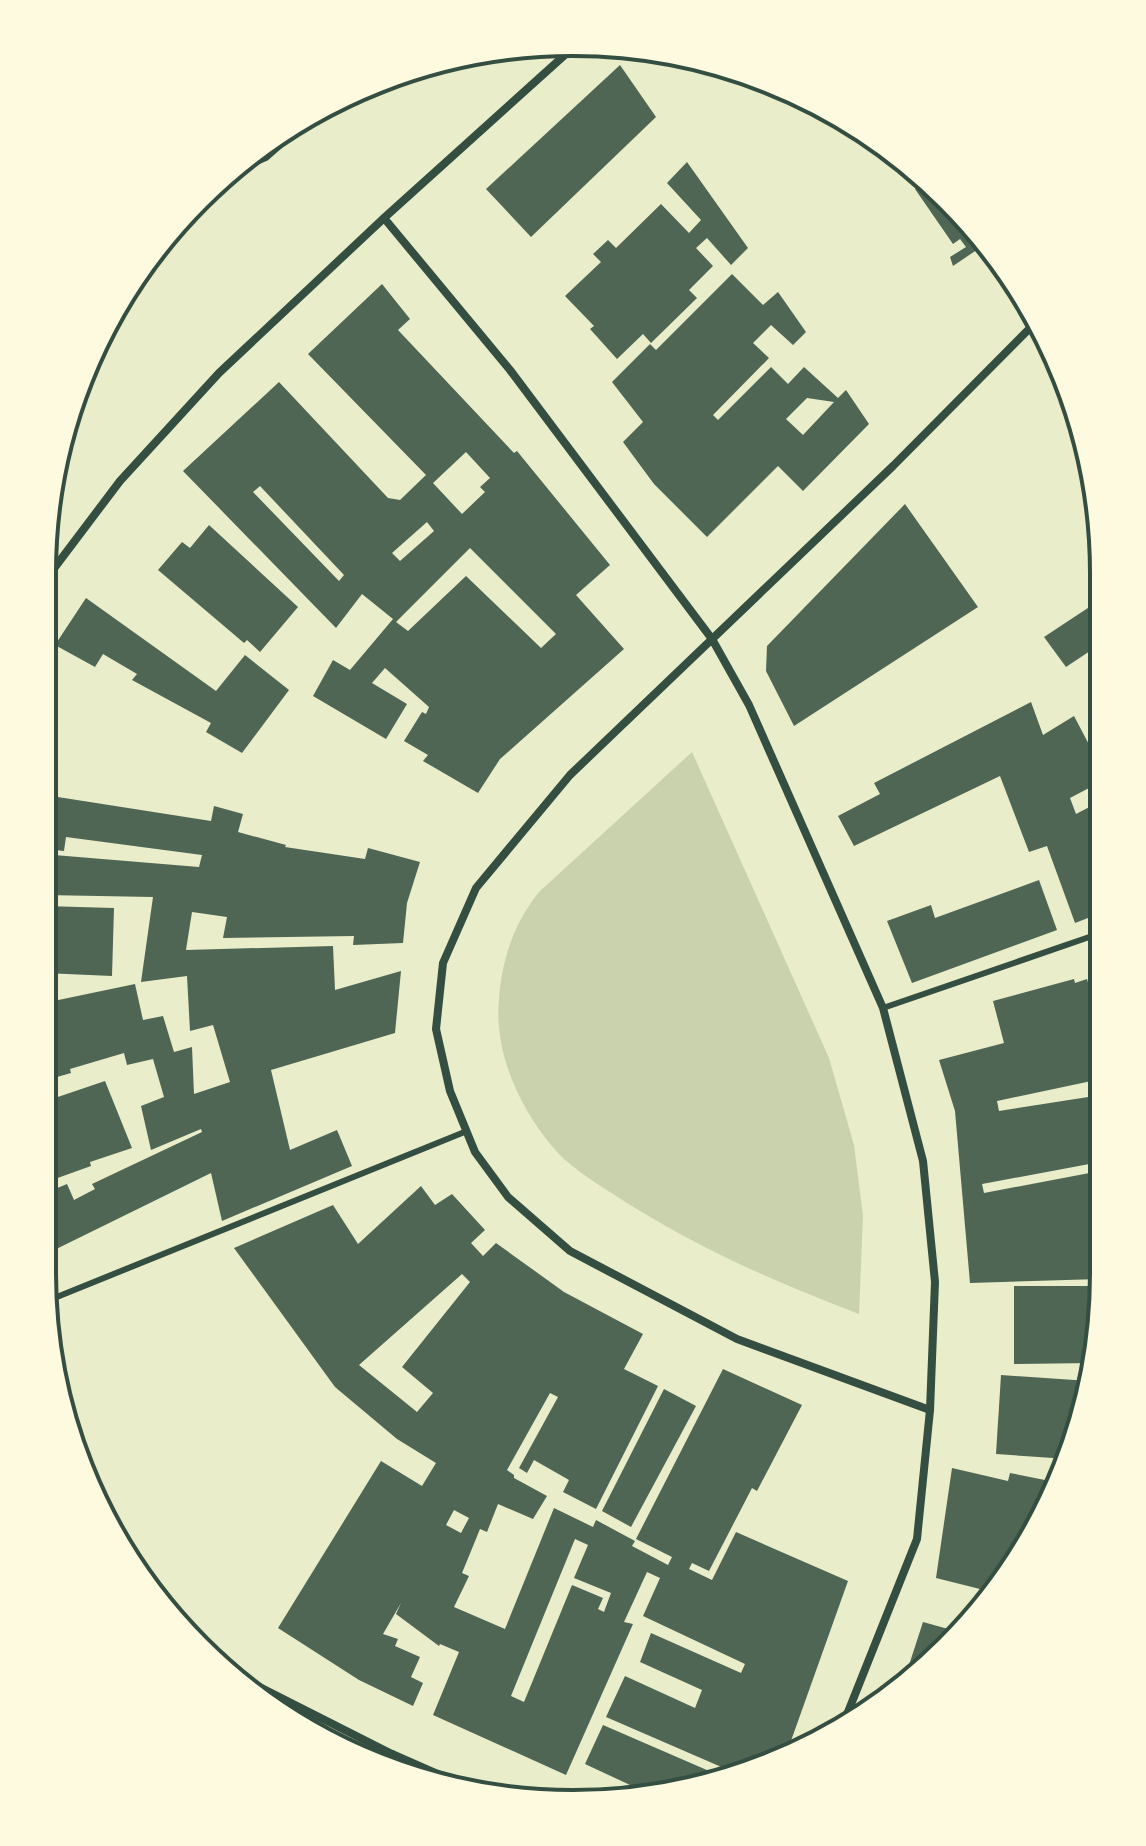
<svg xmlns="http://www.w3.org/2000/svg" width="1146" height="1846" font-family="'Varela Round',sans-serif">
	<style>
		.green { fill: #cad2ad }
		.building { fill: #4f6655; fill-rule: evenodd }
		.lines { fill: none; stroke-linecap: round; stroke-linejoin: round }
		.service { stroke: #344e41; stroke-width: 6 }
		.minor { stroke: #344e41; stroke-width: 8 }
		.rim { fill: none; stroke: #344e41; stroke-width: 4 }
	</style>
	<rect width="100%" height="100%" fill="#e9edc9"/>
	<path class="green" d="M692,752L829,1058L854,1145L863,1216L859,1314C774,1282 689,1244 613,1194C591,1180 567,1165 551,1145C518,1105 494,1051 499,999C502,959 514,923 539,892Z"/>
	<g class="building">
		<polygon points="620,65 656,117 531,237 486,189"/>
		<polygon points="687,162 748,248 731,265 707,238 696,248 713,266 689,290 697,298 651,343 643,334 617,359 590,329 594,326 565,296 601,262 593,254 608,240 616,248 661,204 689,233 701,220 667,183"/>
		<polygon points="927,180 972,223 987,243 953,266 950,257 966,247 960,239 953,244 915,189"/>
		<path d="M732,274L763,305L778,292L806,332L793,345L771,325L753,343L769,358L713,415L718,420L771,367L788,384L804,367L838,398L846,390L869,424L803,491L778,466L707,537L654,484L623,442L643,422L612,382L650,344L656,350ZM807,398L834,402L803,435L786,419Z"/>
		<path d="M382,284L410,319L398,330L514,453L517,451L610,565L576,595L624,649L500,759L478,793L423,761L428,755L404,741L422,712L426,714L429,707L385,668L372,683L407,704L386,739L313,696L333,660L350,670L393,619L362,594L336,628L183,471L279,382L388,498L400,500L426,475L308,354ZM466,452L490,478L480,487L485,492L462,514L433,483ZM260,486L344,575L339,581L253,492ZM427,522L434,531L400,561L392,553ZM470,548L556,634L541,648L466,576L408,631L396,622Z"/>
		<polygon points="905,504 978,607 794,726 766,671 767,646"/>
		<polygon points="209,525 298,607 260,652 247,640 244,643 158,570 182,542 190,548"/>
		<polygon points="86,598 216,691 245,655 289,690 242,753 206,732 211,723 132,680 137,674 103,654 95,667 55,645"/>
		<polygon points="1103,598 1102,643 1066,667 1044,637"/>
		<path d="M1031,702L1043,735L1074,716L1094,754L1102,750V844L1092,849L1098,863L1101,861V913L1075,923L1047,846L1029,852L1000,776L854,846L838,816L880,794L874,783ZM1089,788L1097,803L1076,814L1070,798Z"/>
		<path d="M45,795L211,821L214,806L243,814L238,832L286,845L285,847L365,859L368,848L420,862L407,903L403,943L353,945L354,936L223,938L227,917L192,912L186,950L333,946L335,990L401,971L395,1033L271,1070L290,1150L337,1130L352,1166L222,1221L211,1173L42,1256L43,1102L105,1081L132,1148L90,1162L91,1166L52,1180L55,1189L67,1184L74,1200L95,1189L92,1184L202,1132L201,1129L151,1150L141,1106L164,1097L153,1059L127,1065L124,1053L70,1069L71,1073L43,1081L44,1003L135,984L143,1020L163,1016L174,1052L192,1047L194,1094L230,1082L213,1025L190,1031L187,976L141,982L153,897L44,895ZM66,837L202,855L199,867L54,855L55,850L64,851Z"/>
		<polygon points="1039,880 1057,930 912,983 887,921 931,905 935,918"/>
		<polygon points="44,906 114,908 112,976 44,973"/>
		<polygon points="1074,979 1075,983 1087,979 1092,997 1101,995 1101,1079 997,1101 999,1111 1101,1095 1100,1162 982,1184 984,1193 1100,1171 1100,1279 970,1283 955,1111 939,1060 1004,1043 993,1001"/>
		<path d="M421,1186L435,1205L452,1194L485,1230L471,1243L483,1256L496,1243L564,1292L643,1334L624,1369L658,1386L596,1509L563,1492L569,1480L534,1460L527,1473L519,1468L558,1397L550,1393L507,1470L514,1475V1478L547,1496L533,1519L498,1504L487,1532L480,1529L462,1573L469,1576L454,1607L505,1629L554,1508L593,1527L596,1520L635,1541L632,1546L668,1565L672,1557L636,1539L723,1369L802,1405L757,1491L752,1488L709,1571L692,1563L689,1569L712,1580L736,1532L848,1581L787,1752L743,1776L645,1792L585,1764L603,1725L723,1777L726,1769L606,1717L625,1676L695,1708L702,1690L640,1662L651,1633L741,1673L745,1664L643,1616L660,1578L647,1572L624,1622L633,1624L566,1775L433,1715L459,1652L440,1644L439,1646L396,1614L401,1603L383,1634L398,1639L395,1646L420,1657L411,1677L423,1683L413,1706L359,1680L278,1628L381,1461L422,1486L436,1463L397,1439L335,1387L234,1248L333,1205L358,1244ZM462,1274L470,1282L402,1367L433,1393L417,1412L359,1365ZM454,1510L469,1518L461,1533L446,1525ZM575,1539L588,1545L574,1578L611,1593L604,1612L598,1609L603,1598L572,1585L524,1702L511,1696Z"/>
		<polygon points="1014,1286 1100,1286 1100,1342 1094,1363 1014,1364"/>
		<polygon points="1001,1375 1089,1381 1068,1459 996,1454"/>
		<polygon points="664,1389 696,1406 631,1527 602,1511"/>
		<polygon points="952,1468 1008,1481 1010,1473 1060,1483 996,1593 936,1578"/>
		<polygon points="978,1594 992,1598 971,1619"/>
		<polygon points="923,1622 959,1632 901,1689 910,1662"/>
	</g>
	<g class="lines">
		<g class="service">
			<polyline points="220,177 266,158 326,105"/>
			<polyline points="883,1008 1101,933"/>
			<polyline points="47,1301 467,1131"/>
		</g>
		<g class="minor">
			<polyline points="384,218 510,370 712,639 749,705 883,1008 923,1161 935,1282 930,1410 917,1539 844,1722"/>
			<polyline points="46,579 120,481 219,373 384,218 577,44"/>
			<polyline points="930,1410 737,1339 570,1251 508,1197 475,1152 450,1091 436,1029 443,963 476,888 570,775 893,466 1038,320"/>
			<polyline points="236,1675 392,1754 465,1786"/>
			<polyline points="372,1761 392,1754"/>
		</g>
	</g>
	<path d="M0 0H1146V1846H0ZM573 56H573A517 517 0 0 1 1090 573V1273A517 517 0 0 1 573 1790H573A517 517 0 0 1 56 1273V573A517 517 0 0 1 573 56Z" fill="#fefae0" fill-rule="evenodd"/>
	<path class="rim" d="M573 56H573A517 517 0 0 1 1090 573V1273A517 517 0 0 1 573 1790H573A517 517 0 0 1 56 1273V573A517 517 0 0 1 573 56Z"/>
</svg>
